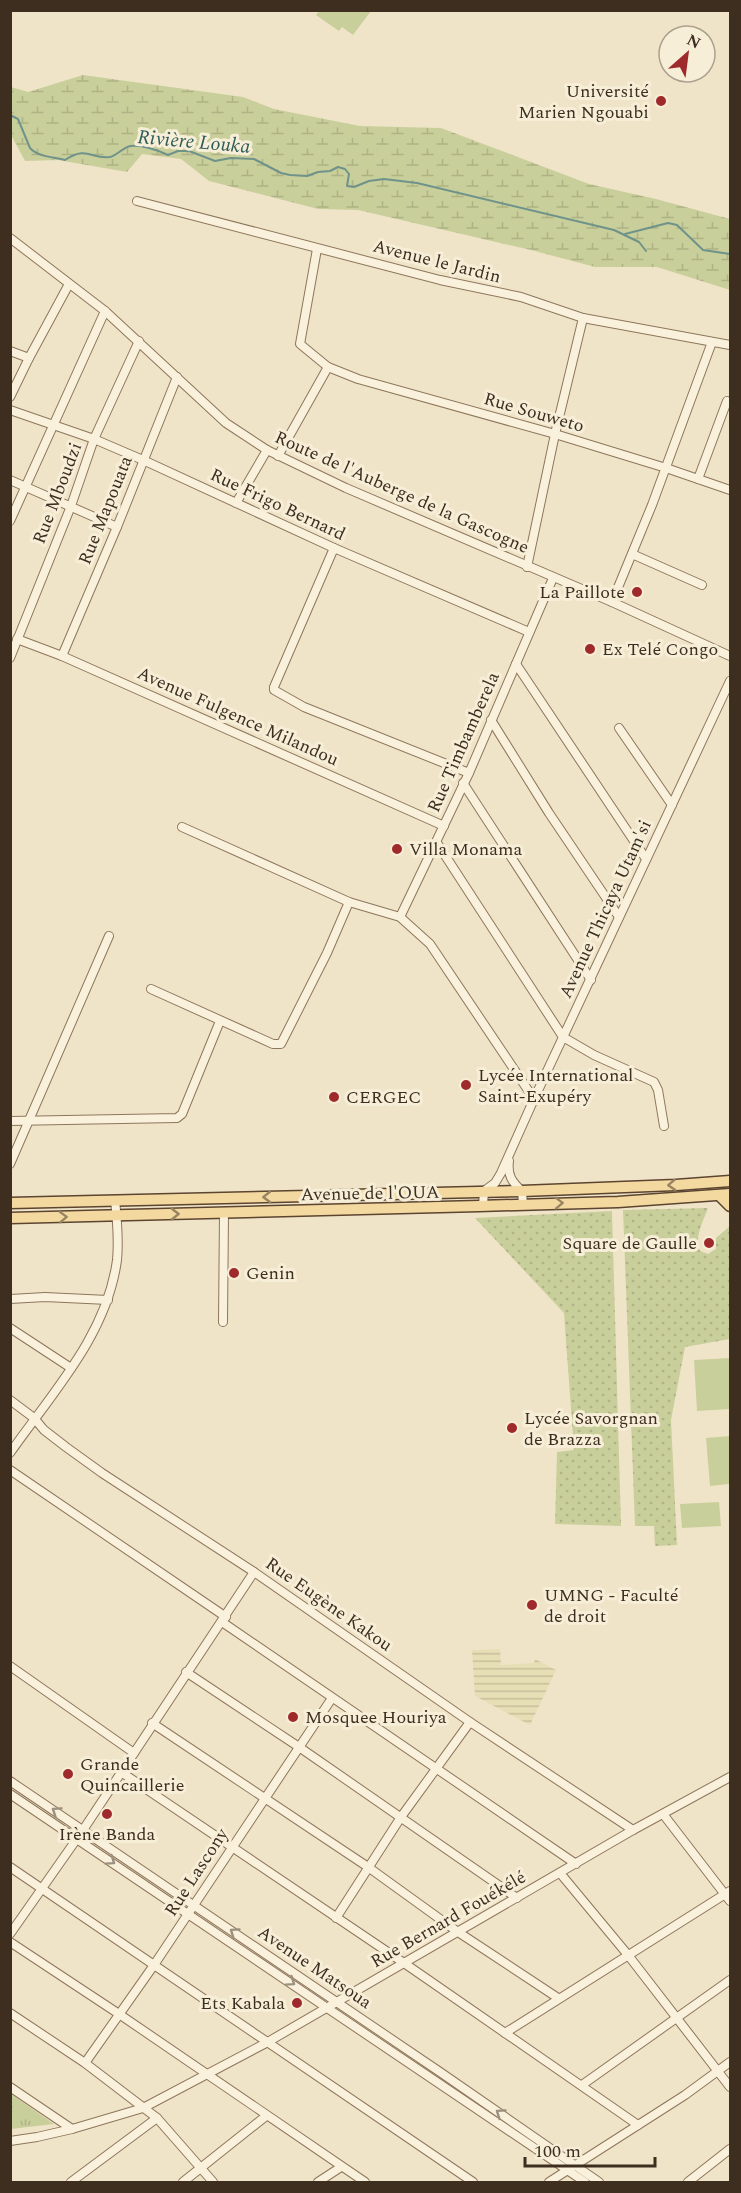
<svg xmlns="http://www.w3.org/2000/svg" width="741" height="2193" font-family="Spectral,serif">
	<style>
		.farmland { fill: url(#farmland-rules) }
		.grass { fill: url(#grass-tufts) }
		.wetland { fill: url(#wetland-marsh) }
		.park { fill: url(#park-dots) }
		.garden { fill: #c9cf9b }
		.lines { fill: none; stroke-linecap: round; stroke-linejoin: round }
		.stream { stroke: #6f938a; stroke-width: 2 }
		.minor-casing { stroke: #8d765c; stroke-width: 10 }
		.major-casing { stroke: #5b4430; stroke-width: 13 }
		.minor { stroke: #faf1dc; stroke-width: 8 }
		.major { stroke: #f3d9a0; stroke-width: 10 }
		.oneway { stroke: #988460 }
		.oneway2 { stroke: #9c907e }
		.poi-dot { fill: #9e2a2b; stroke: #f7eed8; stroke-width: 2 }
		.labels { text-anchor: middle; stroke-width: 6; stroke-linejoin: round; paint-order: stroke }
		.poi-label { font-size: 18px; fill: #3d2e20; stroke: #f7eed8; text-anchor: start }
		.street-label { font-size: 18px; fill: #3d2e20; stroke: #f7eed8 }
		.water-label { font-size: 20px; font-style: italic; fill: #2f5d5a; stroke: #f7eed8 }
	</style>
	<defs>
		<pattern id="farmland-rules" width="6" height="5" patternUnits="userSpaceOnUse" patternTransform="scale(1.5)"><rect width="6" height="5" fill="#e6deb5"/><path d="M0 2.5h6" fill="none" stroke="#c6bf9b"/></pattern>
		<pattern id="grass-tufts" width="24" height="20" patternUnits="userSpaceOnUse" patternTransform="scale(1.5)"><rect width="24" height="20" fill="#c9cf9b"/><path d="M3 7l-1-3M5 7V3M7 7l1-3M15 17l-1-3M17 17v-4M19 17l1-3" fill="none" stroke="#aeb285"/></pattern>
		<pattern id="wetland-marsh" width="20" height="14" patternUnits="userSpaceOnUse" patternTransform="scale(1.5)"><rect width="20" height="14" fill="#c9cf9b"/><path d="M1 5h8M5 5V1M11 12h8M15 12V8" fill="none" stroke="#aeb285"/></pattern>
		<pattern id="park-dots" width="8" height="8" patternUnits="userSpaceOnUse" patternTransform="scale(1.5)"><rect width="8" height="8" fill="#c9cf9b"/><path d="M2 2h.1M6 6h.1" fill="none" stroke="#aeb285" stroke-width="1.8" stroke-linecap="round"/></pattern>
	</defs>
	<rect width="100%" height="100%" fill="#f0e4c8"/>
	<polygon class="farmland" points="500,1649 501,1665 534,1663 535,1659 556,1670 530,1725 475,1696 472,1650"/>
	<polygon class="grass" points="11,2094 54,2124 11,2129"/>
	<polygon class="wetland" points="83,75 243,97 274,109 360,126 441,128 589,184 656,199 730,219 730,290 657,267 595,267 531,250 358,210 318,209 209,181 181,159 142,154 127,172 58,160 25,161 11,135 11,87 28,92"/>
	<g class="park">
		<path d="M708,1208C703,1222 694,1237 700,1251L708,1254L716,1249V1238L730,1226V1339L685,1347L671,1420L677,1545L655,1546L654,1526H635L623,1210Z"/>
		<polygon points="612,1211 621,1526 555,1524 557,1452 574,1450 564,1313 475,1218"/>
	</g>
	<g class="garden">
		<polygon points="320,10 371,10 371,11 353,35 342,27 339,31 316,15"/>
		<polygon points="730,1358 730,1409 697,1411 694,1360"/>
		<polygon points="730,1436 730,1484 710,1486 706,1438"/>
		<polygon points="719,1502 721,1526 682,1528 680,1504"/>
	</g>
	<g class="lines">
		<g class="stream">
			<path d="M10,115L18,119L30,148C38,157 54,157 65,160C87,145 92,160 110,157C118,155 123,147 131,146C142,145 158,150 168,155L178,151H189L215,161L231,158L254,159L281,173L290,175L307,176L318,172L330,171L338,167L345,169L349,174L347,186L354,187L369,181L384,179L417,183L614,230L639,242L646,251"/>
			<polyline points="625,234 668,223 677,225 703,250 730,254"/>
		</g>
		<g class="minor-casing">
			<g id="minor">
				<polyline points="137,201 440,280 521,297 583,318 730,345"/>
				<polyline points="10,238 105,311 226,423 267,450 346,488 612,602 730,656"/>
				<polyline points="317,249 300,344 328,367 358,379 555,434 666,468 730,490"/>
				<polyline points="10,351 29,358"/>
				<polyline points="10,397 29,358 69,284"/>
				<polyline points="10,410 94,439 143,460 334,548 529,632"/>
				<polyline points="278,456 328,367"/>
				<polyline points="698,479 727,401"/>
				<polyline points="10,480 117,527"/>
				<polyline points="236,503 267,450"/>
				<polyline points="10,521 105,311"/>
				<polyline points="334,548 274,687 274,690 304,707 469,773"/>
				<polyline points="632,554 702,585"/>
				<polyline points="527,567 555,434 583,318"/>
				<polyline points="612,602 652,505 712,342"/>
				<polyline points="17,639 62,656 444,826"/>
				<polyline points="62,656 117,527 177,377"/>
				<polyline points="10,658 71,506 94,439 139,341"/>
				<polyline points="516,664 646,859"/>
				<polyline points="491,720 549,813 619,917"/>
				<polyline points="619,728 672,805"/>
				<polyline points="463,783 591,980"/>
				<polyline points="182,827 349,902 400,917 430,944 534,1099"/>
				<polyline points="437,843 563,1037 594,1055 654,1082 658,1090 664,1126"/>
				<polyline points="400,917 469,773 553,578"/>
				<polyline points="151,989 273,1044 281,1044 327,953 349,902"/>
				<polyline points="10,1121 177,1118 182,1114 220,1021"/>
				<path d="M509,1161C507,1175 512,1182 522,1191L523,1205"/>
				<polyline points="10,1164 109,936"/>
				<polyline points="483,1206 484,1191 495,1183 501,1173 534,1099 730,681"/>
				<polyline points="10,1299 45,1297 108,1300"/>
				<polyline points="223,1322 224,1213"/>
				<polyline points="10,1328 71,1368"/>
				<polyline points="10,1400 34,1418 44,1430 66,1447 102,1473 254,1572 470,1722 633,1830"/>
				<path d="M10,1453C52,1393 107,1335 117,1260C119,1241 117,1219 115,1200"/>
				<polyline points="10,1470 226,1617"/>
				<polyline points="222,1622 576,1864"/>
				<polyline points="10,1666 134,1753"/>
				<polyline points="186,1672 299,1747 517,1898"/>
				<polyline points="152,1723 368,1867 458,1932 558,1998"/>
				<polyline points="121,1772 404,1963 638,2125"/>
				<polyline points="10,1781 440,2072 599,2182"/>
				<polyline points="10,1794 585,2182"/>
				<polyline points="663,1814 730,1901"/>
				<polyline points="10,1867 473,2182"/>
				<polyline points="560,1873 628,1955 730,2087"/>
				<polyline points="336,1918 401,1817 470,1722"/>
				<polyline points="10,1934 83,1830 254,1572"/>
				<polyline points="10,1942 119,2014 365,2182"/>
				<polyline points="10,2013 85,2063 157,2118 213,2182"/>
				<polyline points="505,2033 730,1891"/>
				<polyline points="85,2063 154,1965 332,1698"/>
				<polyline points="582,2085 730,1980"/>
				<polyline points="10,2087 72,2129"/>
				<polyline points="10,2141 37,2137 72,2129 143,2108 266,2043 633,1830 730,1777"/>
				<polyline points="71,2182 157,2118"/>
				<polyline points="183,2182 266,2116"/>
				<polyline points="318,2182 341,2167"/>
				<polyline points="549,2182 685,2095 730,2062"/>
				<polyline points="688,2182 730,2149"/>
			</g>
		</g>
		<g class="major-casing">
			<g id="major">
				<polyline points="719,1195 730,1206"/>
				<polyline points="10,1203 522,1191 676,1185 730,1181"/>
				<polyline points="10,1218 479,1206 618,1202 730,1194"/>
			</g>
		</g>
		<use href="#minor" class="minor"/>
		<use href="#major" class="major"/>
	</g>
	<defs><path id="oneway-chevron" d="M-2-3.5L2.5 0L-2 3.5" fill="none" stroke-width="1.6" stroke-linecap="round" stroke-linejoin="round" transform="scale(1.5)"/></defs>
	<g class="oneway">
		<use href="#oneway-chevron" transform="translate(672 1185) rotate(177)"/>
		<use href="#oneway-chevron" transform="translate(267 1197) rotate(179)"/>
		<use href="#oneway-chevron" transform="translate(559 1203) rotate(-2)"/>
		<use href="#oneway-chevron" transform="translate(175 1214) rotate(-1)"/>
		<use href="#oneway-chevron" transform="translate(63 1217) rotate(-2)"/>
	</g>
	<g class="oneway2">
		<use href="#oneway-chevron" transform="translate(56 1811) rotate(-146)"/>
		<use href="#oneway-chevron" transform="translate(111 1861) rotate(34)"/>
		<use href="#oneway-chevron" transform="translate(234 1932) rotate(-145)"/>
		<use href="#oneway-chevron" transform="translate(291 1982) rotate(34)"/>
		<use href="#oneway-chevron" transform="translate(500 2113) rotate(-145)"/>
	</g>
	<g class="poi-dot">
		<circle cx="661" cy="101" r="6"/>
		<circle cx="637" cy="592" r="6"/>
		<circle cx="590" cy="649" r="6"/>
		<circle cx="397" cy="849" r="6"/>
		<circle cx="466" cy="1085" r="6"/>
		<circle cx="334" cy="1097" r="6"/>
		<circle cx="709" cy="1243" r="6"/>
		<circle cx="234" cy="1273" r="6"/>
		<circle cx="512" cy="1428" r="6"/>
		<circle cx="532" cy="1605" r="6"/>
		<circle cx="293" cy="1717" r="6"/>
		<circle cx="68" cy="1774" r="6"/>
		<circle cx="107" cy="1814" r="6"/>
		<circle cx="297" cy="2003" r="6"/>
	</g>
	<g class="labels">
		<g class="poi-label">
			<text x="649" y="97" text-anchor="end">Université<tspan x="649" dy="21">Marien Ngouabi</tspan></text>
			<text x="625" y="598" text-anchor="end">La Paillote</text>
			<text x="602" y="655">Ex Telé Congo</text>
			<text x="409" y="855">Villa Monama</text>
			<text x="478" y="1081">Lycée International<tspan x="478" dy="21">Saint-Exupéry</tspan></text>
			<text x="346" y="1103">CERGEC</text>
			<text x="697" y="1249" text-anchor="end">Square de Gaulle</text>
			<text x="246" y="1279">Genin</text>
			<text x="524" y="1424">Lycée Savorgnan<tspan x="524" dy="21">de Brazza</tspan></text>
			<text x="544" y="1601">UMNG - Faculté<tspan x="544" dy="21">de droit</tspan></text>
			<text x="305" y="1723">Mosquee Houriya</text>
			<text x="80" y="1770">Grande<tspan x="80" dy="21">Quincaillerie</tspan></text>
			<text x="107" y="1840" text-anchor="middle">Irène Banda</text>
			<text x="285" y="2009" text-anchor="end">Ets Kabala</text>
		</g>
		<g class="street-label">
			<text transform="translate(437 261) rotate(14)" y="6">Avenue le Jardin</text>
			<text transform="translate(534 412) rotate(16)" y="6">Rue Souweto</text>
			<text transform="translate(402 492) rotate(24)" y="6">Route de l'Auberge de la Gascogne</text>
			<text transform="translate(57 493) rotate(-69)" y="6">Rue Mboudzi</text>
			<text transform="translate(278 504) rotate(25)" y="6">Rue Frigo Bernard</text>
			<text transform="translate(105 510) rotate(-68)" y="6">Rue Mapouata</text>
			<text transform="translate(238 716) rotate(24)" y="6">Avenue Fulgence Milandou</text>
			<text transform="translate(463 742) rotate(-66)" y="6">Rue Timbamberela</text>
			<text transform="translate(605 909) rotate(-65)" y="6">Avenue Thicaya Utam'si</text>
			<text transform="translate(370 1193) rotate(-1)" y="6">Avenue de l'OUA</text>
			<text transform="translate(329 1604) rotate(35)" y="6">Rue Eugène Kakou</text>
			<text transform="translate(196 1872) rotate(-57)" y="6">Rue Lascony</text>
			<text transform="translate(448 1919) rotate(-30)" y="6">Rue Bernard Fouékélé</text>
			<text transform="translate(315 1967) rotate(34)" y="6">Avenue Matsoua</text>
		</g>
		<g class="water-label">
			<text transform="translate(194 141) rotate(5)" y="7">Rivière Louka</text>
		</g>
	</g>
	<rect width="741" height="2193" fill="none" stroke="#3d2e20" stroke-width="24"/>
	<g transform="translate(687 54) rotate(28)"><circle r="28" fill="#f7eed8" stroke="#ada18e" stroke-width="1.5"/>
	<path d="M0-4.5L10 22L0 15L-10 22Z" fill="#9e2a2b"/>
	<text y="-9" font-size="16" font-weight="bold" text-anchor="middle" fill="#3d2e20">N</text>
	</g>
	<path d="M525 2157v9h130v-9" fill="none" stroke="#3d2e20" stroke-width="3"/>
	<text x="534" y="2157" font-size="18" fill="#3d2e20" stroke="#f7eed8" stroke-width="4.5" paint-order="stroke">100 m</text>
</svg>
